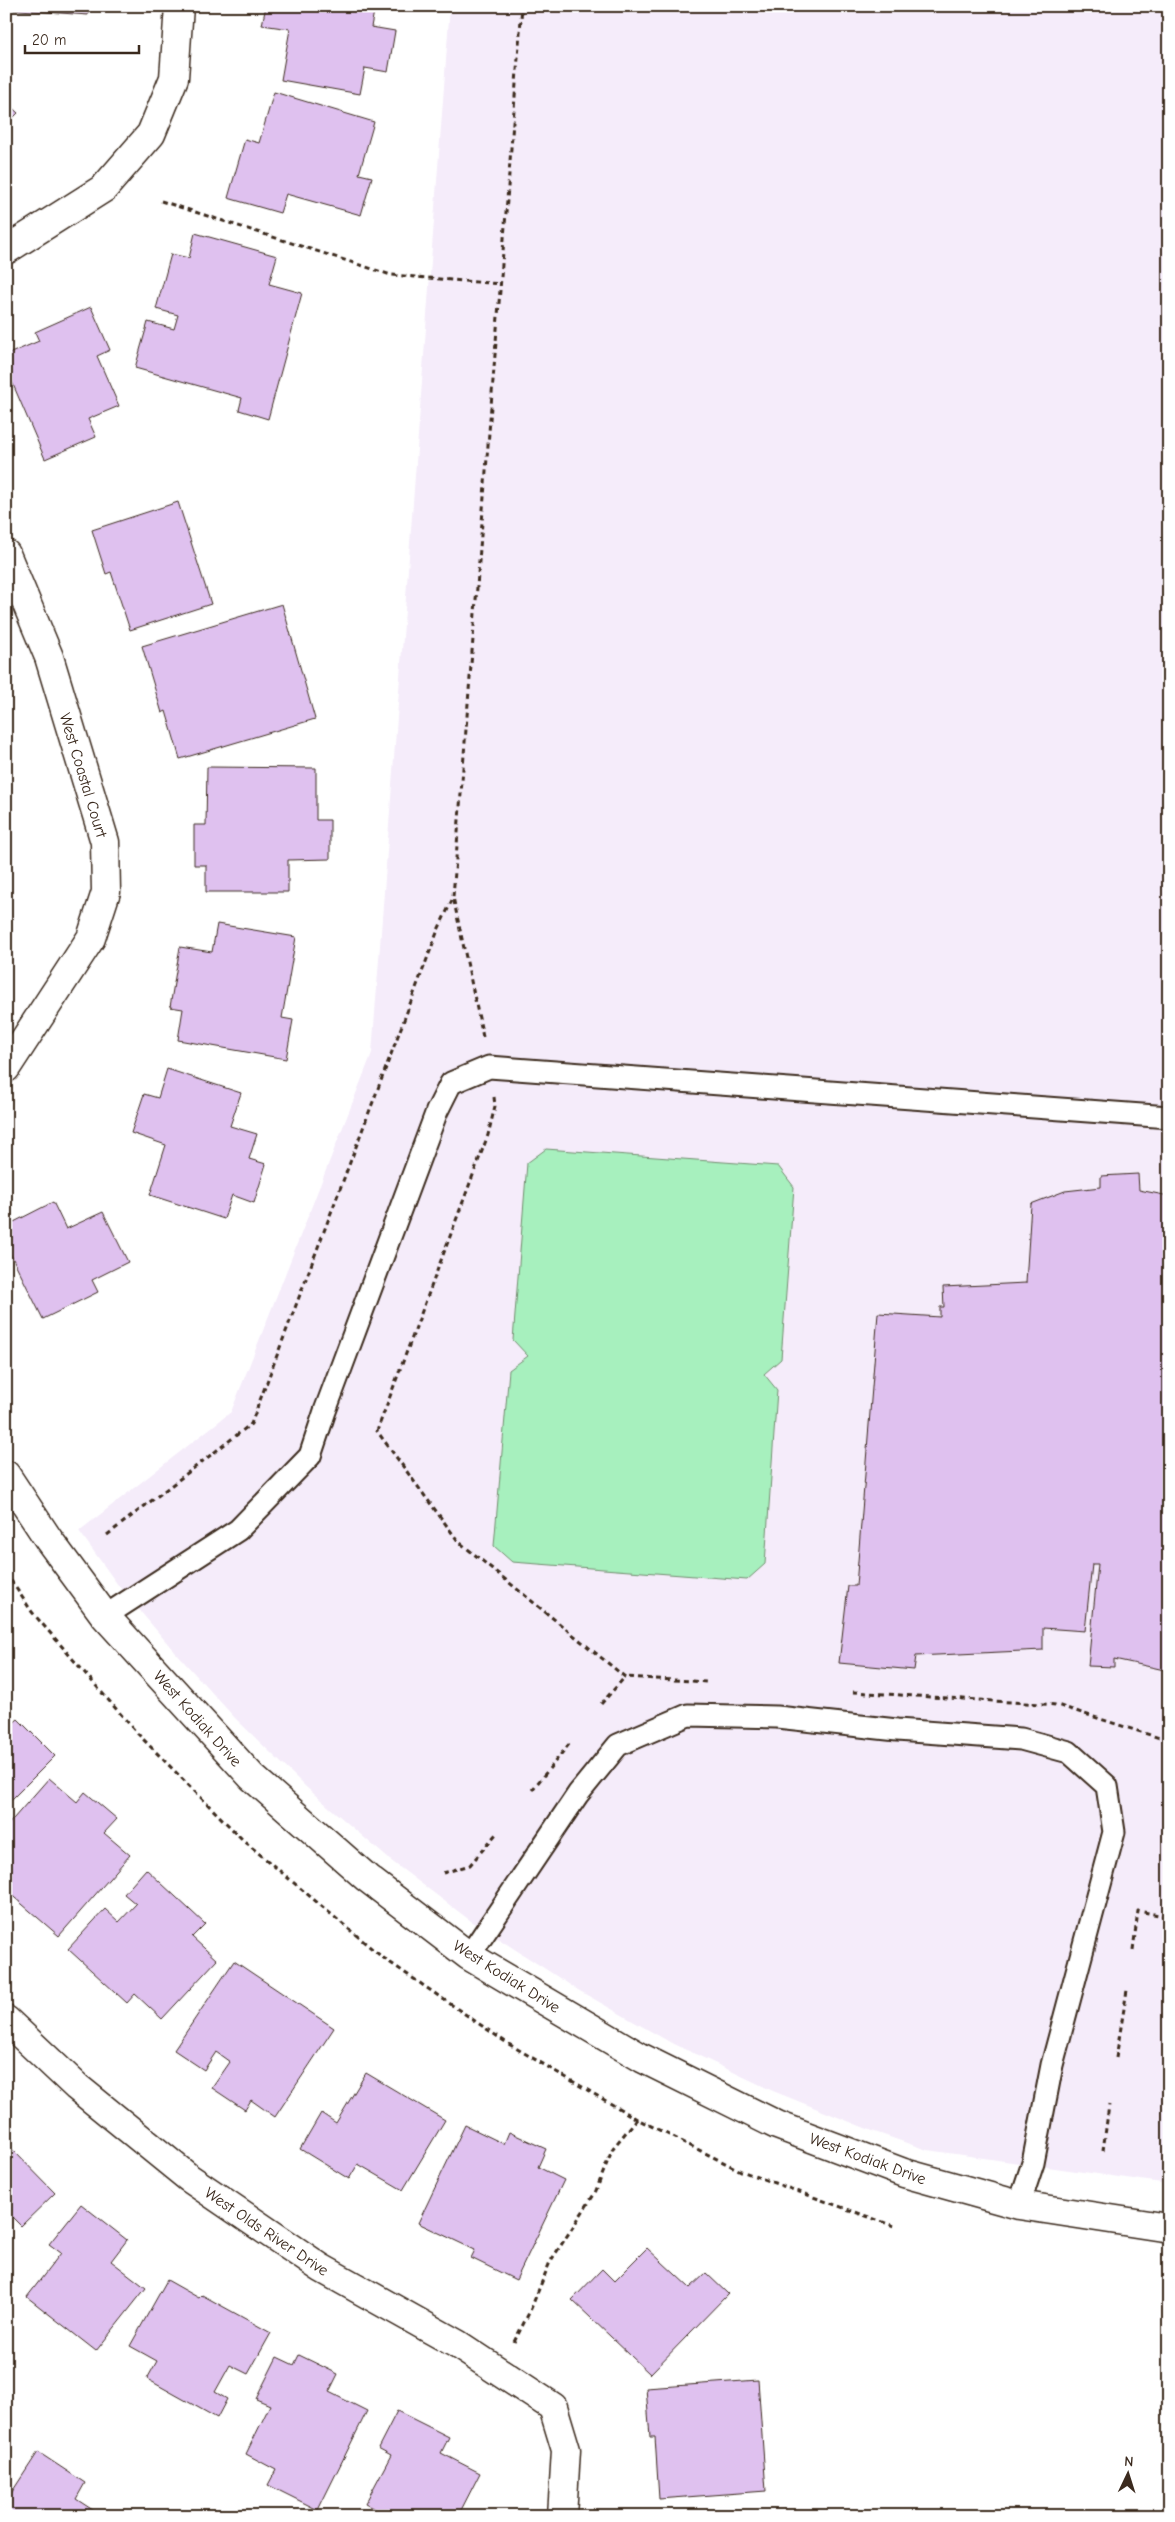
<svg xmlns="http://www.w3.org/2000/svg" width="1175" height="2522" font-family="'Comic Neue',sans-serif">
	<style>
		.built { fill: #f5ecfa }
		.green { fill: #a7f0be; stroke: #718d6e }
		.building { fill: #dfc1ef; stroke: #3b2a1e }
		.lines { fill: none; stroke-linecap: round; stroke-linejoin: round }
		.lane-casing { stroke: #3b2a1e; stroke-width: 25 }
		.street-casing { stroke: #3b2a1e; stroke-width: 31 }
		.secondary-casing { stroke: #3b2a1e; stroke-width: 31 }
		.path { stroke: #3b2a1e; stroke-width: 3; stroke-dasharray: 5 4; stroke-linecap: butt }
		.lane { stroke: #fff; stroke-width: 21 }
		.street { stroke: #fff; stroke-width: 28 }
		.secondary { stroke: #fff; stroke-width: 28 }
		.labels { text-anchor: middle; stroke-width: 4.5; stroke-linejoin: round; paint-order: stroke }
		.street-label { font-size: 16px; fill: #3b2a1e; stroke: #fff }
	</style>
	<rect width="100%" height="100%" fill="#fff"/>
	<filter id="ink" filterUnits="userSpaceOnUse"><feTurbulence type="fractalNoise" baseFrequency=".02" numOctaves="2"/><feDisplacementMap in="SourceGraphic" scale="10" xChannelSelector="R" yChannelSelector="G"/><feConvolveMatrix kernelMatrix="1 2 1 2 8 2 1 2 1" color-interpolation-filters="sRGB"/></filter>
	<g filter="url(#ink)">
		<polygon class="built" points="450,6 1169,6 1169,2184 927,2150 875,2132 773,2091 668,2041 578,1990 471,1921 390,1860 306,1787 235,1718 174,1651 118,1585 79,1531 231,1412 372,1053"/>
		<polygon class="green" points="546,1149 778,1166 794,1187 781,1359 764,1374 777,1390 765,1564 747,1580 512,1562 494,1546 509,1370 528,1356 513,1340 527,1163"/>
		<g class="building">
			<polygon points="6,6 89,6 88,15 6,9"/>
			<polygon points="266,6 375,6 371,27 395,31 388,72 365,68 360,94 281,80 290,29 262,25"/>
			<polygon points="274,92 374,122 359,174 372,177 361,215 286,194 280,213 228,198 245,139 259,143"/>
			<polygon points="6,102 18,113 6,125"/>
			<polygon points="195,233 277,256 269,284 302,293 268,419 239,410 242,398 135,368 148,322 174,329 178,315 156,309 171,254 189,258"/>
			<polygon points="91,307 110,350 97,356 119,406 88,419 96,437 45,459 6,368 6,355 39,341 35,332"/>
			<polygon points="178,502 211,604 130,630 111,572 106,574 92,530"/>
			<polygon points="282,604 315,719 180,759 166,711 162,713 142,646"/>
			<polygon points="207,767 316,768 316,820 330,820 330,859 288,860 288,892 206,892 206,865 194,865 194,825 206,825"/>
			<polygon points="217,924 296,937 282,1018 293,1020 286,1059 178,1040 183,1009 170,1007 180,947 212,952"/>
			<polygon points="167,1069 241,1093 230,1126 257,1134 249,1159 266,1164 254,1203 232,1195 224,1219 150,1195 166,1145 131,1133 144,1094 158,1098"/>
			<polygon points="1138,1174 1139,1190 1169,1196 1169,1671 1114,1659 1114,1667 1088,1666 1098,1564 1092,1564 1085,1631 1043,1628 1043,1650 916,1656 914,1670 839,1663 848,1586 856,1586 878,1313 940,1317 940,1307 944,1307 943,1287 1026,1283 1031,1204 1065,1191 1101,1187 1101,1176"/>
			<polygon points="53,1202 66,1229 103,1212 128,1262 92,1280 98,1292 43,1319 6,1245 6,1226"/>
			<polygon points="18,1719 55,1756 6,1805 6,1729"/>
			<polygon points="49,1778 77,1802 85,1792 117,1819 104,1833 130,1855 59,1936 8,1892 10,1891 6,1888 6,1827"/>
			<polygon points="146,1869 205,1924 192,1937 217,1960 162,2019 135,1994 127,2003 68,1949 105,1909 119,1922 136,1904 124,1894"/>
			<polygon points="234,1961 334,2028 275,2117 251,2100 245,2110 212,2088 230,2062 216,2052 204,2070 174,2050"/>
			<polygon points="366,2073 445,2120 403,2190 358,2164 349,2179 300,2149 321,2113 336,2123"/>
			<polygon points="465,2125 504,2144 509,2132 546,2149 538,2167 564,2180 516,2280 471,2258 475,2250 418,2223"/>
			<polygon points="11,2148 55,2193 21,2226 9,2214 6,2216 6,2152"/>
			<polygon points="81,2204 127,2240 111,2261 146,2288 96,2351 27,2297 61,2253 49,2244"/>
			<polygon points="647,2248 690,2288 706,2273 728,2294 650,2374 572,2300 602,2269 614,2281"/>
			<polygon points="167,2280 199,2298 202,2295 271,2333 248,2374 230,2365 215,2392 227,2399 217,2418 147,2379 157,2361 130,2346"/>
			<polygon points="299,2355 338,2374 329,2392 367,2411 318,2510 268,2485 276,2470 246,2454 270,2405 256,2399 277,2357 294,2365"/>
			<polygon points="758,2380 766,2491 659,2499 655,2437 650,2437 646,2388"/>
			<polygon points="397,2411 449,2437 441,2453 480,2473 458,2516 388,2516 365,2504 391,2455 378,2448"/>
			<polygon points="38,2452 85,2483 76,2499 102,2516 6,2516 6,2501"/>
		</g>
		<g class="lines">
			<g class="lane-casing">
				<g id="lane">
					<polyline points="105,1616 238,1530 310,1456 325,1411 437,1111 451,1083 489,1067 1169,1117"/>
					<polyline points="469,1956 578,1794 618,1745 688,1715 777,1717 897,1730 1021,1739 1069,1752 1107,1786 1114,1832 1052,2065 1033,2163 1019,2205"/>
				</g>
			</g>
			<g class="street-casing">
				<g id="street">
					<polyline points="6,250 104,188 151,134 174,78 179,6"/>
					<polyline points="6,554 49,657 105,842 106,892 91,938 6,1068"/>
					<polyline points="6,2020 77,2087 189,2178 321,2268 457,2344 553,2407 566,2450 562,2516"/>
				</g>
			</g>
			<g class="secondary-casing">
				<polyline id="secondary" points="6,1475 49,1540 105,1616 252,1777 367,1878 469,1956 642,2058 777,2125 904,2173 1019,2205 1169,2228"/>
			</g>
			<g class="path">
				<polyline points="161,201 391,275 501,284"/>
				<polyline points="483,1037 453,897 522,6"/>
				<polyline points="494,1097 495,1106 488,1135 377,1431 458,1541 625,1677 707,1682"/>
				<polyline points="107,1535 251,1424 438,930 453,898"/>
				<polyline points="6,1573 32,1612 137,1733 243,1840 382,1957 507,2043 637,2119 741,2171 894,2226"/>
				<polyline points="853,1692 1057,1705 1169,1741"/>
				<polyline points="601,1704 625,1677"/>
				<polyline points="532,1790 570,1743"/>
				<polyline points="443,1873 470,1865 496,1834"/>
				<polyline points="1133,1950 1138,1911 1169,1917"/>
				<polyline points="1116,2058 1127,1990"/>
				<polyline points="1103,2151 1109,2105"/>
				<polyline points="514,2342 530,2311 550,2262 595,2193 613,2148 637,2119"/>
			</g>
			<use href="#lane" class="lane"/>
			<use href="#street" class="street"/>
			<use href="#secondary" class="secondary"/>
		</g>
	</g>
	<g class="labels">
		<g class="street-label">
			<text transform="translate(84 775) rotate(73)" y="6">West Coastal Court</text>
			<text transform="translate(198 1718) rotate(48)" y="6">West Kodiak Drive</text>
			<text transform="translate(507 1976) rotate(32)" y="6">West Kodiak Drive</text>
			<text transform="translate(868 2158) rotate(20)" y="6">West Kodiak Drive</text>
			<text transform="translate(267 2231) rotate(34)" y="6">West Olds River Drive</text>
		</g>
	</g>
	<rect width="1175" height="2522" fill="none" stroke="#fff" stroke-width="25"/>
	<rect x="12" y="12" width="1150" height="2497" fill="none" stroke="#3b2a1e" stroke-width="2" filter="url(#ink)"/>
	<g transform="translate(1128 2474) rotate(4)" stroke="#ffffff" stroke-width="4" paint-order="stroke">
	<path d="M0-4L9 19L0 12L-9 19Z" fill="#3b2a1e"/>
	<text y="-8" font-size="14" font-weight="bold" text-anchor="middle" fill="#3b2a1e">N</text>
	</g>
	<path d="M25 45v8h114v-8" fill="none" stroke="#3b2a1e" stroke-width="2.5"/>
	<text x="32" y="45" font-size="15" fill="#3b2a1e" stroke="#ffffff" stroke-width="4" paint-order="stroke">20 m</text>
</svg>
